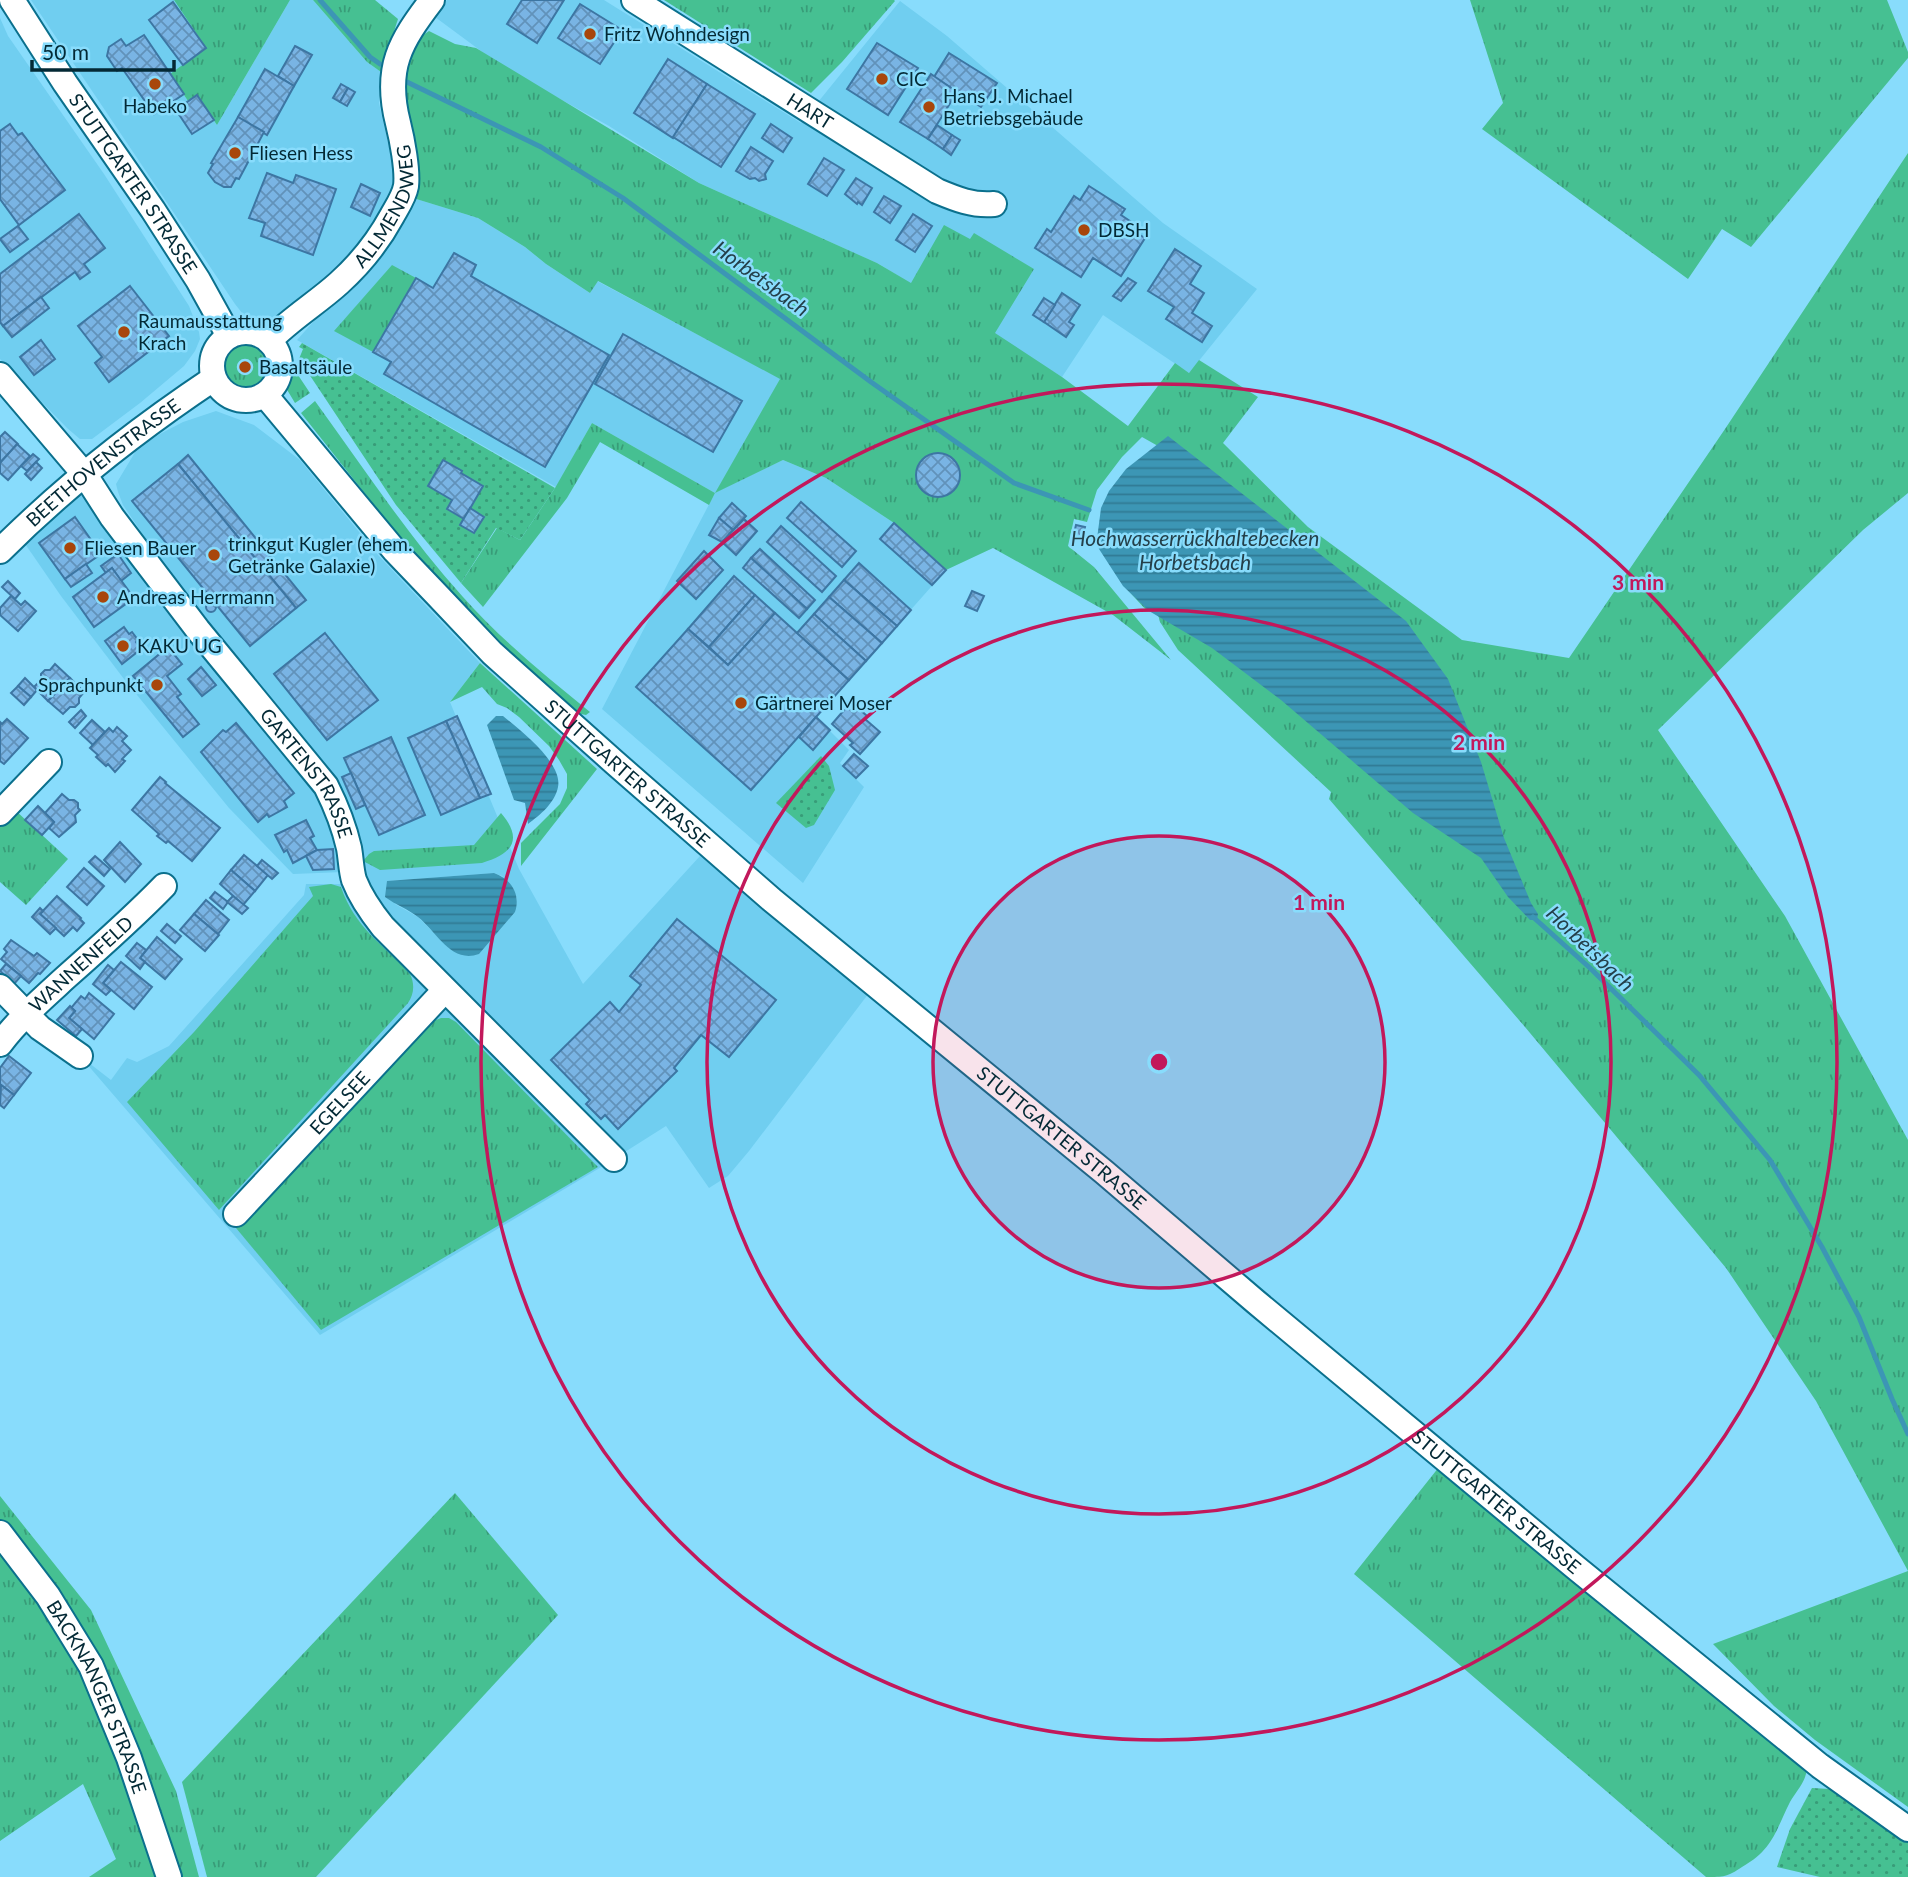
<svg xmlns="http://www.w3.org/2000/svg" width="1908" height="1877" font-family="Lato,sans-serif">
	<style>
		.built { fill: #70cef0; fill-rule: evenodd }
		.grass { fill: url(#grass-tufts) }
		.garden { fill: url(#garden-dots) }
		.water { fill: url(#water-rules) }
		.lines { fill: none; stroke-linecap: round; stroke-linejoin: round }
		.stream { stroke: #3c96b5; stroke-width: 5 }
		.building { fill: url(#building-cross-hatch); stroke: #3d76a3; stroke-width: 2 }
		.minor-casing { stroke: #0b708d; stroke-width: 28 }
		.minor { stroke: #fff; stroke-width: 24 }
		.ring { fill: none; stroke: #c2185b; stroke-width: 3.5 }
		.poi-dot { fill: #a8460b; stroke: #88dcfc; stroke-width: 2.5 }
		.labels { text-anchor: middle; stroke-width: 5; stroke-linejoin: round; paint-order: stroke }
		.poi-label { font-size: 19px; fill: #032935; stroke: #88dcfc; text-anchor: start }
		.street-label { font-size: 19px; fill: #032935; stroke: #88dcfc }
		.water-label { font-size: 21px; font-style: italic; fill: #24404a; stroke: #88dcfc }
		.centre { fill: #c2185b; stroke: #88dcfc; stroke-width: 3.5 }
		.ring-label { font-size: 21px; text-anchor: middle; font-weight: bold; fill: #c2185b; stroke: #88dcfc; stroke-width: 5; stroke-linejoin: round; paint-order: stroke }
	</style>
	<defs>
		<pattern id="grass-tufts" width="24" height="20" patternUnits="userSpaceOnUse" patternTransform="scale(1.75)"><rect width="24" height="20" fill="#46c092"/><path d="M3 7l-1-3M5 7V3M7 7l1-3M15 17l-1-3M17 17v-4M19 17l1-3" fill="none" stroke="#389c78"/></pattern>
		<pattern id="garden-dots" width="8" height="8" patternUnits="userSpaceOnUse" patternTransform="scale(1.75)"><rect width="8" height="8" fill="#46c092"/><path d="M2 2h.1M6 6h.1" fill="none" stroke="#389c78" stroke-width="1.8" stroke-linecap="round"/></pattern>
		<pattern id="water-rules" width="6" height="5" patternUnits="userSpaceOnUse" patternTransform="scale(1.75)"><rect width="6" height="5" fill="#3c96b5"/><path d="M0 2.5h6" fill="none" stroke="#307a94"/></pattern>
		<pattern id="building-cross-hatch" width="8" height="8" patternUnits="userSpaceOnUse" patternTransform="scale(1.75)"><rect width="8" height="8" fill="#79b4e4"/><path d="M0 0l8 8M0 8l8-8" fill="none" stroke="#6192ba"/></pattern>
	</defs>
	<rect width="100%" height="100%" fill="#88dcfc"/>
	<g class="built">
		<polygon points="31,0 174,0 206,48 171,75 188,101 197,95 217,125 290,0 313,0 367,62 381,72 379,103 393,165 395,192 383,215 351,255 298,306 271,321 257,324 249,322 235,304"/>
		<polygon points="447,0 604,0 801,123 900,1 947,36 1163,223 1257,289 1189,373 1103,315 1062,377 879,264 699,183 609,126 504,68 435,17"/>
		<polygon points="0,18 8,36 104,174 189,306 199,332 200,339 195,351 184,366 140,403 92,439 80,439 67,428 0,359"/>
		<polygon points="413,198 478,218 525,247 546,264 590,293 597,281 781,379 716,492 783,460 826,478 894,523 946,570 816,717 849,750 840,763 864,787 803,883 602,709 715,493 592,423 556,487 297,340 398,227"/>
		<path d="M216,411L254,425L300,460L378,555L480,663L450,702L519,869L583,984L700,856L869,993L749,1151L728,1176L709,1188L666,1126L598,1169L320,1335L80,1056L111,1080L127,1058L137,1062L169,1046L304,895L306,884H359L355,845L154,551L123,505L118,492L116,484L137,449L158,435L183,422ZM494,873L502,876L517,898L515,912L450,949L418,917L395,904L387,881Z"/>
		<polygon points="73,496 82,496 93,502 304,772 327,806 343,872 293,874 229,808 124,679 61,596 21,538"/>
	</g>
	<g class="grass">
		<polygon points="174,0 290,0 217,125 197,96 188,101 170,74 206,48"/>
		<polygon points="313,0 375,0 398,19 381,72 367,62"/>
		<polygon points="664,0 894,0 895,1 842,62 811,93"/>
		<polygon points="1470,0 1887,0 1908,52 1908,58 1751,247 1722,229 1688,279 1482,129 1503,103"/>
		<path d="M429,31L455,44L476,48L699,183L877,263L911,283L944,225L970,239L974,233L1034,269L995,333L1062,377L1128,426L1175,363L1189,373L1199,360L1258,397L1223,443L1308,527L1462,640L1569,658L1725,429L1908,153V493L1863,530L1658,730L1785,916L1908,1140V1807L1815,1740L1774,1706L1713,1644L1908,1571L1816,1401L1726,1268L1525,1027L1329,799L1331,792L1178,650L1160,622L1139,542L1149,601L1147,611L1124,586L1158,446L1142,437L1122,457L1097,490L1087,522L1074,519L1068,546L1094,567L1171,660L1113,615L993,548L946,570L894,523L826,478L783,460L715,493L709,505L600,442L567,498L483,607L461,583L497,528L520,540L555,488L592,423L715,493L780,379L598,281L590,293L546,264L525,247L478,218L413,198C412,175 411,151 409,127C407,96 396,51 429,31Z"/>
		<polygon points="392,265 416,278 373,352 334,331"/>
		<circle cx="245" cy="367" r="23"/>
		<polygon points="290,352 294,369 310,393 295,403 286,388 289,375"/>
		<path d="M315,401C363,467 408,536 463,597C501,640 546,676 590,712L586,715L576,713L546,687L448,593L416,558L301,413Z"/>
		<polygon points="480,663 597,769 521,866 521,843 560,804 567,788 567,774 559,760 549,746 519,717 507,708 497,704 482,687 450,702"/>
		<polygon points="15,810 68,859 26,905 0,882 0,826"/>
		<path d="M501,813C524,840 512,854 482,863L380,870L363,861L369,854L374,851L474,845Z"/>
		<path d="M331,884L341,887C355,928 383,944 410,974C415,984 414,994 408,1003L219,1210L127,1102L194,1032L313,896L309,887Z"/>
		<polygon points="441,1018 449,1018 456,1022 598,1167 321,1330 236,1228 431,1022"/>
		<path d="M1439,1467L1807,1768C1806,1782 1797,1790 1790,1802C1775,1832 1773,1849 1742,1867C1727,1877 1724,1877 1706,1877L1354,1574Z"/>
		<polygon points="455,1493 558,1615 316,1877 207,1877 182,1782"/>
		<polygon points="0,1496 91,1610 176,1791 199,1877 176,1877 103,1672 83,1628 56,1590 0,1522"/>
		<polygon points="0,1550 23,1577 87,1677 116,1753 157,1877 89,1877 116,1859 83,1784 0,1841"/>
	</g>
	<g class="garden">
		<polygon points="302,343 555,488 520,540 496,528 461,583 396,505 299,359 303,349 299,347"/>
		<polygon points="821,756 829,766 835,790 814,825 806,828 776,803"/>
		<polygon points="1812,1788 1830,1789 1908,1840 1908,1877 1820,1877 1777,1867 1790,1829"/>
	</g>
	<g class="water">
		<polygon points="1168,436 1406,621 1448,679 1481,762 1504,838 1531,903 1538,914 1537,920 1530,920 1508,897 1481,858 1413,813 1281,700 1212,648 1149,611 1123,586 1099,549 1097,539 1101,508 1109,491 1126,469"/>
		<path d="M496,716H503C520,730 563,763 558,787C555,803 540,815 528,824L525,803L514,800L487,725Z"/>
		<path d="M494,873C511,879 521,894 515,912L479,954C451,964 437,932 418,917C408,909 396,905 385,897L387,881Z"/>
	</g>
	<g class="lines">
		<g class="stream">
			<polyline points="320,0 370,57 380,64"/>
			<polyline points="407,82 541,147 623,198 871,382 1014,483 1089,510"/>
			<polyline points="1533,917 1590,968 1699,1075 1770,1160 1822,1247 1859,1317 1892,1399 1908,1434"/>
		</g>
	</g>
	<g class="building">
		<polygon points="522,0 564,0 537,43 507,24"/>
		<polygon points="173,2 206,48 183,65 149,20"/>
		<polygon points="580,4 622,30 600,64 558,38"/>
		<polygon points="144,35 184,94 154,114 122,68 117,71 107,56 109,47 121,39 126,46"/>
		<polygon points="877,43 918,68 888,115 847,89"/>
		<polygon points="295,46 312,55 294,86 278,76"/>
		<polygon points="949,53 997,83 981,107 934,77"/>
		<polygon points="668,59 707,84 673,138 634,113"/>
		<polygon points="265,69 294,86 267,135 238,117"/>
		<polygon points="931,74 957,92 928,139 900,122"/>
		<polygon points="341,84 348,88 340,102 333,98"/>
		<polygon points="707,84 755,114 721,167 673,137"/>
		<polygon points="348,88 355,92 347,106 340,102"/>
		<polygon points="197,95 214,120 192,134 176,110"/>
		<polygon points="238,117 264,132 239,179 236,178 231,187 224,187 215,182 208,173 213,164 211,163"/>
		<polygon points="10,124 18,135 22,133 65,190 19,225 0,199 0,131"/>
		<polygon points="771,124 792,138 783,152 762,138"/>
		<polygon points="937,125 952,135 943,149 928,139"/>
		<polygon points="952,135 960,140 951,155 943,149"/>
		<polygon points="751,147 773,161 765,174 766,179 759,181 755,178 750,179 736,171"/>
		<polygon points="824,158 844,170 827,196 808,184"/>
		<polygon points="267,173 293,183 296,175 336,189 313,255 261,236 265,223 249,218"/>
		<polygon points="856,178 872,188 862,205 858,202 857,204 845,194"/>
		<polygon points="361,184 380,193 370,216 351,207"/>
		<polygon points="1089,186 1125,209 1121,215 1136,225 1133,231 1145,238 1121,276 1093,258 1081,277 1035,248 1047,229 1051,232 1074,196 1080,200"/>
		<polygon points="884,196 901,206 890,223 874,212"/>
		<polygon points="79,214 105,248 84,264 90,272 80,279 75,272 3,326 0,322 0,274"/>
		<polygon points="913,214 932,226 915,252 896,240"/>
		<polygon points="18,226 28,239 10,252 0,239"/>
		<polygon points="1175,249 1201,266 1190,284 1204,293 1192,313 1212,326 1202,342 1166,319 1174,307 1148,291"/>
		<polygon points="454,253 476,265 471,276 609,355 545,467 384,374 391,362 373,352 416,278 433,288"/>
		<polygon points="1128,278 1136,283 1121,301 1113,296"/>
		<polygon points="130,286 169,336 109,382 95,363 102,357 78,326"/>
		<polygon points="1062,293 1080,305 1069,322 1074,325 1066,337 1044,322"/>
		<polygon points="41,297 49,308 12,337 3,326"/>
		<polygon points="1044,298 1055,305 1044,322 1033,315"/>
		<polygon points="623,334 742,401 713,452 595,384"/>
		<polygon points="41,340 55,359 34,375 20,357"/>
		<polygon points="5,432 18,444 0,463 0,437"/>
		<polygon points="17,444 30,456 8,480 0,473 0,463"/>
		<circle cx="938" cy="475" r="22"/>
		<polygon points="33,454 39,459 27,471 21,466"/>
		<polygon points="188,455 306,600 296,608 178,464"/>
		<polygon points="443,460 462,471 461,473 483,486 464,519 447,509 452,500 428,486"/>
		<polygon points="36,462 42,468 31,480 25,474"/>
		<polygon points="178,464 296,608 250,646 132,501"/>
		<polygon points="801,502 856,551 842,567 787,518"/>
		<polygon points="732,503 746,516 733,530 719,518"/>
		<polygon points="470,508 484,517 474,533 460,525"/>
		<polygon points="75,517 101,554 65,579 39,543"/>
		<polygon points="719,518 733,530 722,542 709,535"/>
		<polygon points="744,519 757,531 736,555 722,542"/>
		<polygon points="894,523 946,570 932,585 880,539"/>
		<polygon points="1076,525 1085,527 1082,540 1073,538"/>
		<polygon points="781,526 836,576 822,592 767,542"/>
		<polygon points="760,549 815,600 807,609 751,558"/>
		<polygon points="704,551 723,570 696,599 677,581"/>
		<polygon points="118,554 131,573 121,581 112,568 106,573 101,566"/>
		<polygon points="751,558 807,609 799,618 743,568"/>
		<polygon points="859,563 911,610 897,626 844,580"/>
		<polygon points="86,564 92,573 71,587 65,579"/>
		<polygon points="112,568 134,598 94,627 73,597"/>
		<polygon points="734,576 755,595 709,647 688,629"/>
		<polygon points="844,580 897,626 882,643 829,597"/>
		<polygon points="8,581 20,593 15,599 2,587"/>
		<polygon points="972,591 984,596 977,611 965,606"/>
		<polygon points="755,595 775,613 728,665 709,647"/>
		<polygon points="11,596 21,605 25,601 36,611 18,631 0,615 0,608"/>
		<polygon points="829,597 882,643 866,661 814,614"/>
		<circle cx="211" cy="607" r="5"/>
		<polygon points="775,613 849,680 751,790 636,687 688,629 728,665"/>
		<polygon points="814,614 866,661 849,680 797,633"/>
		<polygon points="124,627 129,634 132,632 138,640 136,642 141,649 122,664 105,641"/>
		<polygon points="325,633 378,700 327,740 274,674"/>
		<polygon points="168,647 182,664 167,676 181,694 177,697 199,724 183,737 133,676"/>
		<polygon points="55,664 70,678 48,701 34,687 41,680 41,674 45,670 50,670"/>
		<polygon points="201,667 216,685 202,696 188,679"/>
		<polygon points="25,678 37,690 31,697 18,686"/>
		<polygon points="70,678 84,692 79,698 79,703 75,707 70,707 63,714 48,701"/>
		<polygon points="18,686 31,697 24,705 11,693"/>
		<polygon points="851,702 867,716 865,719 880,732 860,754 850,745 853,743 832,724"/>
		<polygon points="81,710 86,716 75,728 69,722"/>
		<polygon points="457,716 491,794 480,798 446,721"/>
		<polygon points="816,717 830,730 813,750 799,737"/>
		<polygon points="7,719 28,738 4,764 0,761 0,722 2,724"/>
		<polygon points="92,720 105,732 93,745 80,733"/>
		<polygon points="446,721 480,798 441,815 408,738"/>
		<polygon points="236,723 294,793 284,801 287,807 269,817 267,814 258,822 201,752 223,730 226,732"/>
		<polygon points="117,727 127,736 122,741 131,750 122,759 125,761 115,772 108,764 106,766 96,757 98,755 90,748 109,728 113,732"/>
		<polygon points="391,737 425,815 379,835 344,758"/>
		<polygon points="854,754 868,766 856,778 843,766"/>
		<polygon points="351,773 365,805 356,809 342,777"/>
		<polygon points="160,777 166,782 165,783 220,828 192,861 168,841 166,843 157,836 159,834 132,810"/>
		<polygon points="62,794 69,800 74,800 78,803 78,808 80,810 75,815 76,822 59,837 49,828 54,822 45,813"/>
		<polygon points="38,806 54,822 42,835 25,820"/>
		<polygon points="306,820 314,836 310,838 317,850 293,863 287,850 284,852 275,835"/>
		<polygon points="120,842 141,864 125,882 104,860"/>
		<polygon points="333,849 334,869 313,870 306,856 317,850"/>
		<polygon points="244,855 268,875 255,891 231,870"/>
		<polygon points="95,856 110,869 104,876 89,862"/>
		<polygon points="262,860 278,873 272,879 257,866"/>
		<polygon points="84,868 104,886 87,905 67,887"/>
		<polygon points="231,870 255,891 243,905 220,884"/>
		<polygon points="215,892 228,902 223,909 210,898"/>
		<polygon points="57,896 81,918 80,919 84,923 77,931 73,927 64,936 40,914"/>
		<polygon points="233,896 248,908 242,914 227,902"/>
		<polygon points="206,900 229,920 218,934 194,914"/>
		<polygon points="40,908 43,911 40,914 56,928 50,934 32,917"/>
		<polygon points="194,914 219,935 205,951 180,930"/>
		<polygon points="677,919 776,1000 729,1057 701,1035 674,1068 677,1071 618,1129 605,1115 601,1119 586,1104 590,1100 551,1060 610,1002 619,1012 641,985 630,976"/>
		<polygon points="167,924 181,936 175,943 161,931"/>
		<polygon points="157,937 182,959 165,979 140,958"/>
		<polygon points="11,940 34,956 37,953 50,963 40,974 38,973 29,983 1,959 7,952 4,949"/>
		<polygon points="137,943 146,950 140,958 145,962 140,969 126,956"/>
		<polygon points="121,962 152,987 134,1009 103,983"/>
		<polygon points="6,964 21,976 14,984 0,971"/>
		<polygon points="108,965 114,970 103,983 111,990 106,995 93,984"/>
		<polygon points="89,993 114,1014 94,1039 69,1018 75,1011 71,1008 81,996 85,999"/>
		<polygon points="70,1006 75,1011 69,1018 82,1029 76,1036 57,1020"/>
		<polygon points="9,1056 31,1073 14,1095 0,1084 0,1068"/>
		<polygon points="1,1085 14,1095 4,1108 0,1105"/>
	</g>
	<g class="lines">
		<g class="minor-casing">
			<g id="minor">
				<path id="s1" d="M12,0L65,83L153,210L198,280L229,336"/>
				<path id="s2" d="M634,0L937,191C956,199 973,206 994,204"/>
				<circle cx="246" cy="366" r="34"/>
				<path id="s3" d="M269,341C290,319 317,303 339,283C360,264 379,240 392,216C397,207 404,197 406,186C408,170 402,139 398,123C384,68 400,42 432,0"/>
				<path id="s4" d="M0,375L85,475L112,517L198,630L326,786C336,806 344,826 349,848C351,859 351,870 354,880C361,898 371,912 383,927L614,1159"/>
				<path id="s5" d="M265,395L395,551L439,597L492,653L614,762L772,900L1104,1172L1256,1302L1575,1567L1820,1766L1908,1829"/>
				<path id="s6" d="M0,551C64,487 138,429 213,379"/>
				<polyline points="0,813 49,762"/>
				<polyline points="0,987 40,1028 80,1056"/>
				<path id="s7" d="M0,1044C19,1019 42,999 65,978C99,948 133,918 164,886"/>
				<path id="s8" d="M236,1214L444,991"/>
				<path id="s9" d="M0,1533L48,1596L91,1666L129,1758L169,1877"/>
			</g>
		</g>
		<use href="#minor" class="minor"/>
	</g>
	<circle cx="1159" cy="1062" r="226" fill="#c2185b" fill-opacity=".12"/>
	<g class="ring">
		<circle cx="1159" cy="1062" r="226"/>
		<circle cx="1159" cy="1062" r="452"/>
		<circle cx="1159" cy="1062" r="678"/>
	</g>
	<g class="poi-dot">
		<circle cx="590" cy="34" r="7"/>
		<circle cx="882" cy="79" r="7"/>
		<circle cx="155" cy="84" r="7"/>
		<circle cx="929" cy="107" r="7"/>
		<circle cx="235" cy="153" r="7"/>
		<circle cx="1084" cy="230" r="7"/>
		<circle cx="124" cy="332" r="7"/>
		<circle cx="245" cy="367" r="7"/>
		<circle cx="70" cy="548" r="7"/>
		<circle cx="214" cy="555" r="7"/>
		<circle cx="103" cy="597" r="7"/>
		<circle cx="123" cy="646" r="7"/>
		<circle cx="157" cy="685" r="7"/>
		<circle cx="741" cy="703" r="7"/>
	</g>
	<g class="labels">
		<g class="poi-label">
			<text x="604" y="41">Fritz Wohndesign</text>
			<text x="896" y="86">CIC</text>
			<text x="943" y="103">Hans J. Michael<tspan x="943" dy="22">Betriebsgebäude</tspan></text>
			<text x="155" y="113" text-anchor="middle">Habeko</text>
			<text x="249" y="160">Fliesen Hess</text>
			<text x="1098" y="237">DBSH</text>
			<text x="138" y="328">Raumausstattung<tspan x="138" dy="22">Krach</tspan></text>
			<text x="259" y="374">Basaltsäule</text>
			<text x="228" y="551">trinkgut Kugler (ehem.<tspan x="228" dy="22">Getränke Galaxie)</tspan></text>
			<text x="84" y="555">Fliesen Bauer</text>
			<text x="117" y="604">Andreas Herrmann</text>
			<text x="137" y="653">KAKU UG</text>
			<text x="143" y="692" text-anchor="end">Sprachpunkt</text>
			<text x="755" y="710">Gärtnerei Moser</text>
		</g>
		<g class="street-label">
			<text dy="7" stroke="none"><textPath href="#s2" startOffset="208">HART</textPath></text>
			<text dy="7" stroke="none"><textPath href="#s1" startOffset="220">STUTTGARTER STRASSE</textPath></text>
			<text dy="7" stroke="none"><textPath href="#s3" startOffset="184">ALLMENDWEG</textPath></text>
			<text dy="7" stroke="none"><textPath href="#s6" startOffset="136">BEETHOVENSTRASSE</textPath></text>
			<text dy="7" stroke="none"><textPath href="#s5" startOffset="525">STUTTGARTER STRASSE</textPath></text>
			<text dy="7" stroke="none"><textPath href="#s4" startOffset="504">GARTENSTRASSE</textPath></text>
			<text dy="7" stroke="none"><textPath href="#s7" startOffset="114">WANNENFELD</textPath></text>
			<text dy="7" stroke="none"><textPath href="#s8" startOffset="152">EGELSEE</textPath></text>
			<text dy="7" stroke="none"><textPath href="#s5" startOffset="1092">STUTTGARTER STRASSE</textPath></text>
			<text dy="7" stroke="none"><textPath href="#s5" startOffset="1659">STUTTGARTER STRASSE</textPath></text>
			<text dy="7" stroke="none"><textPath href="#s9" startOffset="192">BACKNANGER STRASSE</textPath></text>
		</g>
		<g class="water-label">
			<text transform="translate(761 279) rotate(36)" y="7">Horbetsbach</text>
			<text x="1195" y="546">Hochwasserrückhaltebecken<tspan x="1195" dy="24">Horbetsbach</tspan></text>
			<text transform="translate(1590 949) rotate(44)" y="7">Horbetsbach</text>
		</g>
	</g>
	<circle cx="1159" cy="1062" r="10" class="centre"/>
	<g class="ring-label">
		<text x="1638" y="590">3 min</text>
		<text x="1479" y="750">2 min</text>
		<text x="1319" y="910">1 min</text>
	</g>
	<path d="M32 60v10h142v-10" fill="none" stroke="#032935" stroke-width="3.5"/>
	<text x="42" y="60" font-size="21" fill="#032935" stroke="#88dcfc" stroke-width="5" paint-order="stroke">50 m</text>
</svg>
